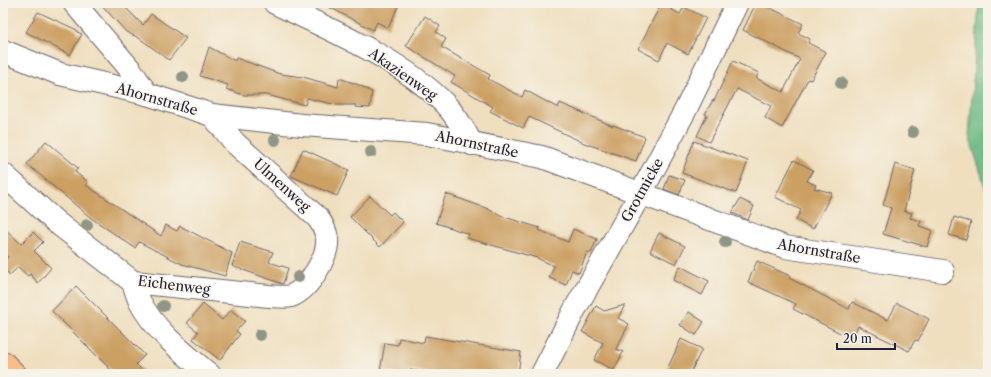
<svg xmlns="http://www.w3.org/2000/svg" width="991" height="377" font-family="'Libre Caslon Text',serif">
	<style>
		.forest { fill: #71bc84; stroke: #4a6f60 }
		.building { fill: #cca063 }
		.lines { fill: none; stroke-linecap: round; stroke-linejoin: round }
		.minor-casing { stroke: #6a6469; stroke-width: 24 }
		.major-casing { stroke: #6a6469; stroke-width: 24 }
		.minor { stroke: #fff; stroke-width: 22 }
		.major { stroke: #f9bc8a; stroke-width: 22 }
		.tree { fill: #909686 }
		.labels { text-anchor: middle; stroke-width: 3; stroke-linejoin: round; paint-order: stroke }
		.street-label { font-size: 14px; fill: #22223b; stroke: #f7f3e8 }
	</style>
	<rect width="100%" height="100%" fill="#f7f3e8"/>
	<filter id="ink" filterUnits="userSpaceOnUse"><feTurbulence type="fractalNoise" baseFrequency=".025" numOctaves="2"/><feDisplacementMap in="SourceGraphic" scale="8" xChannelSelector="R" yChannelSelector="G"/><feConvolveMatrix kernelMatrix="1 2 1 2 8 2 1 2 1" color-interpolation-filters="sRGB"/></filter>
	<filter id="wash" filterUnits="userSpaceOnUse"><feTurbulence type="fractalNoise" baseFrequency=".012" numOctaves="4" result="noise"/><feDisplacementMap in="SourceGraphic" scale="16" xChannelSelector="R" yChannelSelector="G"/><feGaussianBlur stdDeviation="0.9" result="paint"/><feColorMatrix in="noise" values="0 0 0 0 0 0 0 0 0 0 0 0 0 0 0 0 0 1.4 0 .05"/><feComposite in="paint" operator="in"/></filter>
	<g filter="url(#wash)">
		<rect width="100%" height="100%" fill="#efdfbf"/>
		<polygon class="forest" points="979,3 988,3 988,196 969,136"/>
		<g id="blocks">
			<g class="building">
				<polygon points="100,3 121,3 143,25 151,14 186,38 169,60 139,38 126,32"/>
				<polygon points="321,3 400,3 388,28 377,22 373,30"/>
				<polygon points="756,3 760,3 803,24 798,33 810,39 808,43 826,52 811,80 808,79 782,128 765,118 771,106 737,89 709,142 697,136 707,115 705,114 713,100 714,101 733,61 759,73 756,78 783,92 800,59 743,30"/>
				<polygon points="661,4 680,14 684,7 706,18 688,54 667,43 659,60 638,49"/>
				<polygon points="38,12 77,30 77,32 82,34 70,55 26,32"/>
				<polygon points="425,16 440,26 436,32 446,39 441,47 490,75 488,79 522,97 525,90 558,108 560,103 613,126 613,125 645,137 636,161 584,143 529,117 523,128 490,111 493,107 451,82 455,76 406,46"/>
				<polygon points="209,47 235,61 236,58 280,74 303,77 338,87 339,78 359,85 372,92 370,108 355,107 356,105 337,105 307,98 305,105 267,95 243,95 226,89 228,85 200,76"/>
				<polygon points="46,141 78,168 75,172 88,182 86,185 161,236 166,225 177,231 180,226 232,253 225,276 182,264 139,242 135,248 91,218 27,164"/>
				<polygon points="694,141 748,161 736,193 682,173"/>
				<polygon points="303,149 349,170 337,196 291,176"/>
				<polygon points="794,160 813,170 807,181 816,185 814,188 832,193 813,229 796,220 801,210 775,197"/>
				<polygon points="895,164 915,170 904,211 912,213 910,218 921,221 919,226 932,230 927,247 883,234 891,208 883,205"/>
				<polygon points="669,175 685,180 679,195 664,189"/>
				<polygon points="446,194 486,208 501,216 540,228 539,230 568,242 573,229 597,239 591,253 587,252 579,273 572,270 566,285 549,278 554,266 537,258 467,238 469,234 436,223"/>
				<polygon points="370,196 390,215 393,212 403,222 380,247 350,217"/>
				<polygon points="740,199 754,206 748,220 732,213"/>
				<polygon points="954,217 971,222 966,240 949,235"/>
				<polygon points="3,227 21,244 33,232 43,242 34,251 51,268 38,283 30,274 28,276 18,267 10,275 3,268 3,262 8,257 3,252"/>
				<polygon points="659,233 685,246 676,264 650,251"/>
				<polygon points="240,242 273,252 269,262 288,268 283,284 232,266"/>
				<polygon points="757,261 790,276 789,278 849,309 852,302 888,320 897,303 929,319 918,341 915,340 909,351 858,326 852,339 793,309 796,304 748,282"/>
				<polygon points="680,266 709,281 702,295 673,280"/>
				<polygon points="76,286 145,355 136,364 146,374 115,374 52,311"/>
				<polygon points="203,304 222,320 231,310 245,321 236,331 240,334 220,360 193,339 198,332 187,323"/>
				<polygon points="625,305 618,318 629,324 616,349 623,352 614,370 594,360 603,343 582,332 596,306 604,311"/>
				<polygon points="689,312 704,322 696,335 680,325"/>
				<polygon points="425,336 521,352 518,374 435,374 410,370 409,374 398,374 380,371 385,343 398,345 399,338 424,343"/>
				<polygon points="681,339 702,349 690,374 665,374"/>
			</g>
		</g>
	</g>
	<g filter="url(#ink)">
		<use href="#blocks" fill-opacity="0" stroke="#6a6469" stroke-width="1"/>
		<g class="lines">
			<g class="minor-casing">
				<g id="minor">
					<polyline points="74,3 130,69 147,94"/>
					<path d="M275,3C332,31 399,58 444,103C456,115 464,129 472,144"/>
					<polyline points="3,51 60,74 147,94 212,115 302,125 427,134 542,157 785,247 943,271"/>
					<path d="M3,174L56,222L133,282L269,296C275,296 285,298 291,296C309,289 329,256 327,238C326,230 322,224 318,218L235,143L212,115"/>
					<path d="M133,282C135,288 137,296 140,302C155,331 185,354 209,374"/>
					<polyline points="542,374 575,309 641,193 686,109 737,3"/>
				</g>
			</g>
			<g class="major-casing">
				<polyline id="major" points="3,362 15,374"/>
			</g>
			<use href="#minor" class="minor"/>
			<use href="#major" class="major"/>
		</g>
		<g class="tree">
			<circle cx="183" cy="77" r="6"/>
			<circle cx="841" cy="83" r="6"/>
			<circle cx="913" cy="132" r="6"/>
			<circle cx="275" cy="140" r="6"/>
			<circle cx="371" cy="152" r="6"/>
			<circle cx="87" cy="225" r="6"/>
			<circle cx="725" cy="242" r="6"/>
			<circle cx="298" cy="277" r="6"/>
			<circle cx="163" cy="306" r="6"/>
			<circle cx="260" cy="335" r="6"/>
		</g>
	</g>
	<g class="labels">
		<g class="street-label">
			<text transform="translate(403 74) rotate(35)" y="5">Akazienweg</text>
			<text transform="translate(157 99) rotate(16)" y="5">Ahornstraße</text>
			<text transform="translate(477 144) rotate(12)" y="5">Ahornstraße</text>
			<text transform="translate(282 185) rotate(42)" y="5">Ulmenweg</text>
			<text transform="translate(642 190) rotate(-61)" y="5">Grotmicke</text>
			<text transform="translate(819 251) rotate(10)" y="5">Ahornstraße</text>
			<text transform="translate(174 285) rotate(7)" y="5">Eichenweg</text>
		</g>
	</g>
	<rect width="991" height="377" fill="none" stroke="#f7f3e8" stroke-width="16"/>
	<path d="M837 343v6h58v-6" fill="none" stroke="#22223b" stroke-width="2"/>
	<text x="843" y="343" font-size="12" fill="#22223b" stroke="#f7f3e8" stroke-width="3" paint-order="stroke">20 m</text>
</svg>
